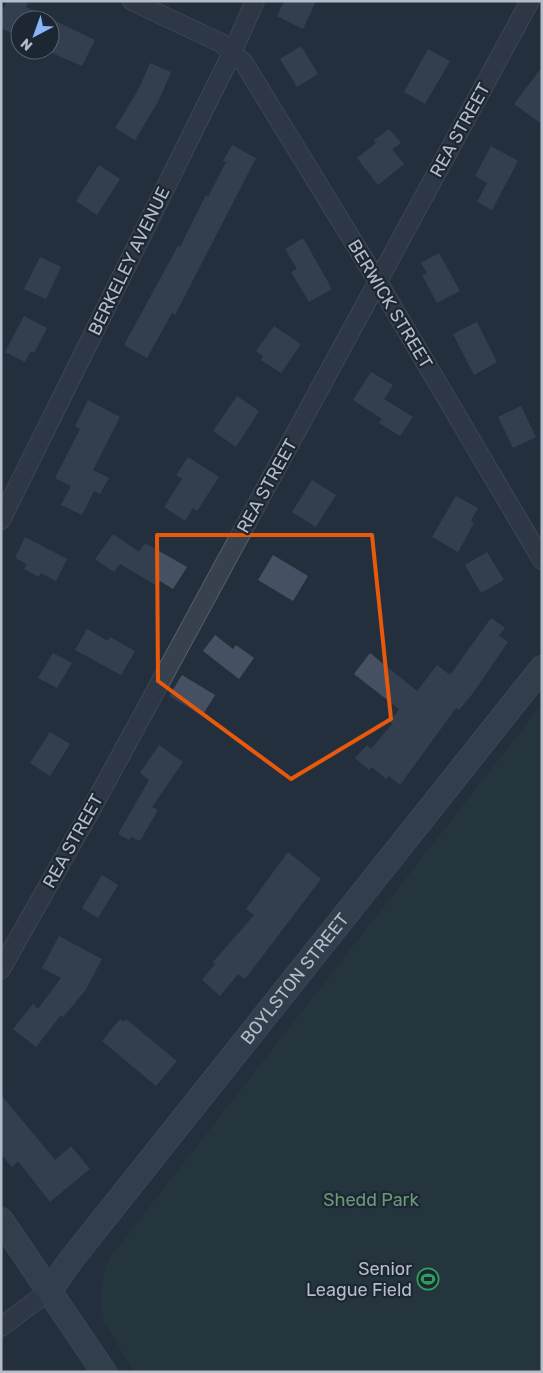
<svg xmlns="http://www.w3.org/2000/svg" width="543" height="1373" font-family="Rubik,sans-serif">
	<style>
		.green { fill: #263c3f }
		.building { fill: #455162 }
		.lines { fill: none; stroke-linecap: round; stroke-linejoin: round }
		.minor-casing { stroke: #565f6c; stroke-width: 20 }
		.secondary-casing { stroke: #565f6c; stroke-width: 26 }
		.minor { stroke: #38414e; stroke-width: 18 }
		.secondary { stroke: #465061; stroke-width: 24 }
		.marked { fill: none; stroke: #e8590c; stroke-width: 4; stroke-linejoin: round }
		.labels { text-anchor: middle; stroke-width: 4.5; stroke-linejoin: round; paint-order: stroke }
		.street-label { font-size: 18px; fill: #b4bcc9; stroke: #1d2633 }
		.park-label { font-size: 18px; fill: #6b9a76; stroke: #1d2633 }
		.poi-label { font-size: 18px; fill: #b4bcc9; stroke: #1d2633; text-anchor: end }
	</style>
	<rect width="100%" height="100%" fill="#242f3e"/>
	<path class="green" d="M542,704V1372H134L106,1325L103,1324L105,1322C97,1299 101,1277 111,1256Z"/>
	<g class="building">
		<polygon points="7,1 29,1 26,7 95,40 82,66 45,50 50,50 50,20 20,20 20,37 1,28 1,13"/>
		<polygon points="284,1 316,1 303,29 277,16"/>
		<polygon points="301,46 318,74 297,87 280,59"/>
		<polygon points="428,49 450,61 425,104 404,92"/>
		<polygon points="150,63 171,72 159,100 135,140 115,128 138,90"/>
		<polygon points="542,67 542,124 514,104"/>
		<polygon points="389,129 401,143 392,149 404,164 378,185 357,158 376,143 374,140"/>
		<polygon points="232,145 256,158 175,315 172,313 147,358 124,345 178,246 180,247 206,195 208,197 226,162 223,161"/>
		<polygon points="491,146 518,161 492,210 477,202 487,183 475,176"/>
		<polygon points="99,165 120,179 97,215 76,201"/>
		<polygon points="303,238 332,289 309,302 291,272 297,269 285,249"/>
		<polygon points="439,253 460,291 437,303 422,275 427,273 421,263"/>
		<polygon points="40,257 61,267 46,299 24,289"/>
		<polygon points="24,316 47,328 34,353 31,351 25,362 5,352"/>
		<polygon points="477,322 497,362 474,375 453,334"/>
		<polygon points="274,326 301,344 281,373 261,360 263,356 256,351"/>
		<polygon points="371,372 393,385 384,399 413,417 400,436 379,423 382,419 353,400"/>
		<polygon points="237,396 259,411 236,447 213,431"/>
		<polygon points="88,400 120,417 93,470 109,478 100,494 94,491 82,515 61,505 71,486 55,478 80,429 75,426"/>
		<polygon points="521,406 536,437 513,448 498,417"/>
		<polygon points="188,457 219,477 197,511 193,508 185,521 164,507 182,479 176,475"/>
		<polygon points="312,480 336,495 316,527 292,512"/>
		<polygon points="456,496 478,508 471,521 474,523 458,552 432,537"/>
		<polygon points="113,534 139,552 145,543 187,567 173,589 160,581 157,586 120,564 114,572 95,559"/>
		<polygon points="25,537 67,559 56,581 41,573 39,577 24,569 27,564 15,558"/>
		<polygon points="487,552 504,580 481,593 465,565"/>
		<polygon points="273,555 308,576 293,601 258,580"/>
		<polygon points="491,618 505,628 499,636 508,642 473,693 459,710 456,708 400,785 389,776 386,779 372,767 369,770 355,758 367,745 371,749 392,724 390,722 399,709 354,674 370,653 417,691 437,665 450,675"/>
		<polygon points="87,629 108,641 110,637 135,651 121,675 75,650"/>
		<polygon points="215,635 233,649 236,645 254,658 239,679 203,651"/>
		<polygon points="53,653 72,663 57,688 38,678"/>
		<polygon points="182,675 215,695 202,716 169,696"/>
		<polygon points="50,732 70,744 50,776 30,763"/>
		<polygon points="159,745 183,762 152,807 158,810 140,841 131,837 129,840 118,834 149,780 140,773"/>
		<polygon points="288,852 321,879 245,979 238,974 220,996 202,980 215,964 213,962 254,915 246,909"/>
		<polygon points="102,875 118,885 98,918 82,908"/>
		<polygon points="59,936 102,959 85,991 63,1017 61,1015 36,1047 13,1029 33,1004 38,1009 61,978 42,968"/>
		<polygon points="120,1019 124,1022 126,1019 177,1061 156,1086 102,1041"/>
		<polygon points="1,1095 55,1160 71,1146 90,1169 50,1202 18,1161 12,1167 1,1154"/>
	</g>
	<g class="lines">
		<g class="minor-casing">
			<g id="minor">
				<polyline points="132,1 221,43 244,63 378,282 542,560"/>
				<polyline points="1,520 232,53 255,1"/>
				<polyline points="1,969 92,808 530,1"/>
				<polyline points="1,1327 50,1290"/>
			</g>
		</g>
		<g class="secondary-casing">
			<g id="secondary">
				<polyline points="1,1220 104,1372"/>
				<path id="s1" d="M50,1290L71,1260L542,668"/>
			</g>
		</g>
		<use href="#minor" class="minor"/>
		<use href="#secondary" class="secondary"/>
	</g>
	<path d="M0 0H543V1373H0ZM157,535H372L391,719L291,779L158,681Z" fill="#242f3e" fill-opacity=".55" fill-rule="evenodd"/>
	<path class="marked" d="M157,535H372L391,719L291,779L158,681Z"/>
	<defs>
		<g id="stadium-ring" transform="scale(1.125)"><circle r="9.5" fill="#1d2633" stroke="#2e9e5b" stroke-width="1.5"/><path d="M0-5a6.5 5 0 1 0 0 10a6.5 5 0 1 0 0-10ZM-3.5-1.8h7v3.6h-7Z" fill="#2e9e5b"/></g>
	</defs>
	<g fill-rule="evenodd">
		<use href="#stadium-ring" x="428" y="1279"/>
	</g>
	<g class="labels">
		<g class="street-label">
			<text transform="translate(460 130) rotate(-61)" y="6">REA STREET</text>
			<text transform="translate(129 261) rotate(-64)" y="6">BERKELEY AVENUE</text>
			<text transform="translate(390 304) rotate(59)" y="6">BERWICK STREET</text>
			<text transform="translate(267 486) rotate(-61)" y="6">REA STREET</text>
			<text transform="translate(73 841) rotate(-61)" y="6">REA STREET</text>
			<text dy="6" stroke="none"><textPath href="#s1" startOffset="396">BOYLSTON STREET</textPath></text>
		</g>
		<g class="park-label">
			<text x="371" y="1206">Shedd Park</text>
		</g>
		<g class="poi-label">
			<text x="412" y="1275">Senior<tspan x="412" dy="21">League Field</tspan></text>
		</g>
	</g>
	<rect width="543" height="1373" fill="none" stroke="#b4bcc9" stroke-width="5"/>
	<g transform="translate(35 35) rotate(221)"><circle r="24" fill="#1d2633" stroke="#59626f"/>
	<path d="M0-4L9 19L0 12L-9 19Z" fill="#8ab4f8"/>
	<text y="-8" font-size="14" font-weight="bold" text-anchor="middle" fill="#b4bcc9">N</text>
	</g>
</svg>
